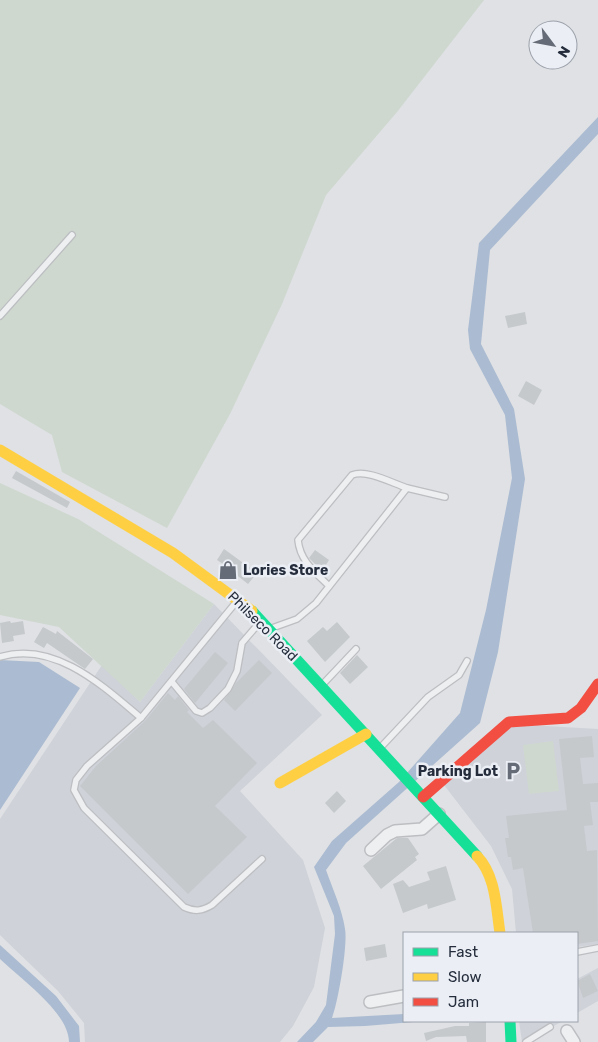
<svg xmlns="http://www.w3.org/2000/svg" width="598" height="1042" font-family="Rubik,sans-serif">
	<style>
		.built { fill: #cfd2d9 }
		.green { fill: #ced8cf }
		.water { fill: #abbbd1 }
		.building { fill: #c6c9cc }
		.lines { fill: none; stroke-linecap: round; stroke-linejoin: round }
		.lane-casing { stroke: #bcbec1; stroke-width: 8 }
		.street-casing { stroke: #bcbec1; stroke-width: 14 }
		.lane { stroke: #eeeff1; stroke-width: 5.5 }
		.street { stroke: #eeeff1; stroke-width: 11 }
		.fast { stroke: #16e098; stroke-width: 11 }
		.slow { stroke: #ffcf43; stroke-width: 11 }
		.jam { stroke: #f24e42; stroke-width: 11 }
		.labels { text-anchor: middle; stroke-width: 5; stroke-linejoin: round; paint-order: stroke }
		.poi-label { font-size: 14px; font-weight: bold; fill: #252d3d; stroke: #ebeff5; text-anchor: start }
		.street-label { font-size: 14px; fill: #252d3d; stroke: #ebeff5 }
	</style>
	<rect width="100%" height="100%" fill="#dfe1e4"/>
	<g class="built">
		<polygon points="214,604 322,715 240,791 303,860 325,928 314,987 293,1026 280,1042 85,1042 84,1023 58,991 0,935 0,819 102,665 140,702"/>
		<polygon points="511,724 598,729 598,944 577,947 577,933 516,933 512,889 491,846 441,781"/>
		<polygon points="598,968 598,1001 577,1013 577,979"/>
		<polygon points="519,1021 563,1021 524,1042 522,1042"/>
	</g>
	<g class="green">
		<polygon points="0,0 484,0 397,112 326,195 282,304 230,414 167,528 62,472 52,435 0,404"/>
		<polygon points="0,483 78,519 214,604 140,702 59,627 0,615"/>
		<polygon points="553,741 559,791 529,794 523,745"/>
	</g>
	<g class="water">
		<path d="M598,117V134L490,250L481,344L514,409L525,479L498,652L480,723L346,843L326,870C333,890 342,909 345,929C348,945 338,1003 332,1018L404,1014V1021H425L365,1026L328,1027L313,1042H297L316,1022L326,1005L335,934L334,916L314,867L332,841L399,782L460,713L486,610L512,478L505,415L470,349L468,330L479,243Z"/>
		<polygon points="0,660 39,662 80,688 0,810"/>
		<path d="M0,945L56,996L79,1026L80,1042H69C69,1013 21,979 0,959Z"/>
	</g>
	<g class="building">
		<polygon points="525,312 527,324 508,328 505,316"/>
		<polygon points="526,381 542,390 534,405 518,396"/>
		<polygon points="16,471 70,502 67,508 12,478"/>
		<polygon points="224,549 257,573 248,584 234,573 232,575 224,568 226,566 217,560"/>
		<polygon points="315,550 329,560 322,571 309,558"/>
		<polygon points="10,621 11,623 23,621 25,634 13,636 14,641 2,643 0,623"/>
		<polygon points="337,622 350,637 325,662 307,641 323,627 327,631"/>
		<polygon points="43,627 56,634 57,631 93,659 85,669 47,643 44,648 34,642"/>
		<polygon points="215,652 228,663 195,703 184,689"/>
		<polygon points="357,655 368,667 350,684 340,673"/>
		<polygon points="259,660 272,673 235,711 224,700 236,683"/>
		<polygon points="168,693 175,700 178,696 189,710 187,712 203,728 213,720 257,763 215,806 247,837 188,894 80,786 96,766 145,721"/>
		<polygon points="592,736 594,757 580,758 583,784 598,783 598,802 590,802 593,825 584,826 587,851 597,850 598,941 577,944 577,933 533,933 523,868 513,870 511,857 508,857 505,838 509,838 506,816 567,810 559,739"/>
		<polygon points="337,791 346,801 334,813 325,803"/>
		<polygon points="397,838 408,838 419,854 415,857 417,860 381,889 363,866"/>
		<polygon points="446,866 456,900 428,909 427,904 403,913 393,884 403,880 409,887 430,880 427,872"/>
		<polygon points="385,944 387,957 366,961 364,948"/>
		<polygon points="590,974 598,991 583,998 577,981"/>
		<polygon points="486,1022 486,1042 467,1042 466,1036 436,1037 426,1041 424,1033 455,1026 469,1026 469,1023"/>
	</g>
	<g class="lines">
		<g class="lane-casing">
			<g id="lane">
				<polyline points="0,316 72,235"/>
				<path d="M329,586C315,572 300,561 298,540L352,475C367,469 392,483 407,488"/>
				<path d="M237,601L141,718L87,766L76,780L74,790L84,808L184,907C195,912 202,911 212,905L262,859"/>
				<polyline points="272,628 297,619 316,603 407,488 445,497"/>
				<path d="M0,657C54,640 103,686 141,718"/>
				<polyline points="172,682 196,711 202,713 210,708 228,689 237,671 242,643 260,622"/>
				<polyline points="323,684 356,649"/>
				<polyline points="381,747 428,697 459,675 467,661"/>
				<polyline points="577,952 598,948"/>
				<polyline points="526,1042 550,1027"/>
			</g>
		</g>
		<g class="street-casing">
			<g id="street">
				<polyline points="371,850 387,835 395,831 422,829 439,814"/>
				<polyline points="370,1002 404,996"/>
				<polyline points="567,1031 574,1042"/>
			</g>
		</g>
		<use href="#lane" class="lane"/>
		<use href="#street" class="street"/>
		<g class="fast">
			<polyline points="252,611 477,856"/>
			<polyline points="510,1021 511,1042"/>
		</g>
		<g class="slow">
			<polyline points="0,450 173,553 252,611"/>
			<polyline points="280,783 366,734"/>
			<path d="M477,856C496,876 496,907 500,933"/>
		</g>
		<polyline class="jam" points="423,797 509,722 568,718 581,708 598,684"/>
	</g>
	<defs>
		<g id="shop-bare" transform="scale(1.5)"><path d="M-5-2.5h2.3a2.7 3.5 0 0 1 5.4 0H5L5.5 6h-11ZM-1.5-2.5h3a1.5 2.3 0 0 0-3 0Z" fill="#666c77" stroke="#ebeff5" stroke-width="2.5" paint-order="stroke"/></g>
		<g id="parking-bare" transform="scale(1.5)"><path d="M-3.5-5.5H1a3.5 3.5 0 0 1 0 7H-1V5.5H-3.5ZM-1-3.4V-.6H.8a1.4 1.4 0 0 0 0-2.8Z" fill="#666c77" stroke="#ebeff5" stroke-width="2.5" paint-order="stroke"/></g>
	</defs>
	<g fill-rule="evenodd">
		<use href="#shop-bare" x="228" y="570"/>
		<use href="#parking-bare" x="513" y="771"/>
	</g>
	<g class="labels">
		<g class="poi-label">
			<text x="243" y="575">Lories Store</text>
			<text x="498" y="776" text-anchor="end">Parking Lot</text>
		</g>
		<g class="street-label">
			<text transform="translate(263 626) rotate(45)" y="5">Philseco Road</text>
		</g>
	</g>
	<rect x="403" y="932" width="175" height="90" fill="#ebeff5" stroke="#9ca1ab"/>
	<rect x="413" y="948" width="25" height="8" fill="#16e098" stroke="#9ca1ab"/>
	<text x="448" y="957" font-size="15" fill="#252d3d">Fast</text>
	<rect x="413" y="973" width="25" height="8" fill="#ffcf43" stroke="#9ca1ab"/>
	<text x="448" y="982" font-size="15" fill="#252d3d">Slow</text>
	<rect x="413" y="998" width="25" height="8" fill="#f24e42" stroke="#9ca1ab"/>
	<text x="448" y="1007" font-size="15" fill="#252d3d">Jam</text>
	<g transform="translate(553 45) rotate(122)"><circle r="24" fill="#ebeff5" stroke="#9ca1ab"/>
	<path d="M0-4L9 19L0 12L-9 19Z" fill="#666c77"/>
	<text y="-8" font-size="14" font-weight="bold" text-anchor="middle" fill="#252d3d">N</text>
	</g>
</svg>
